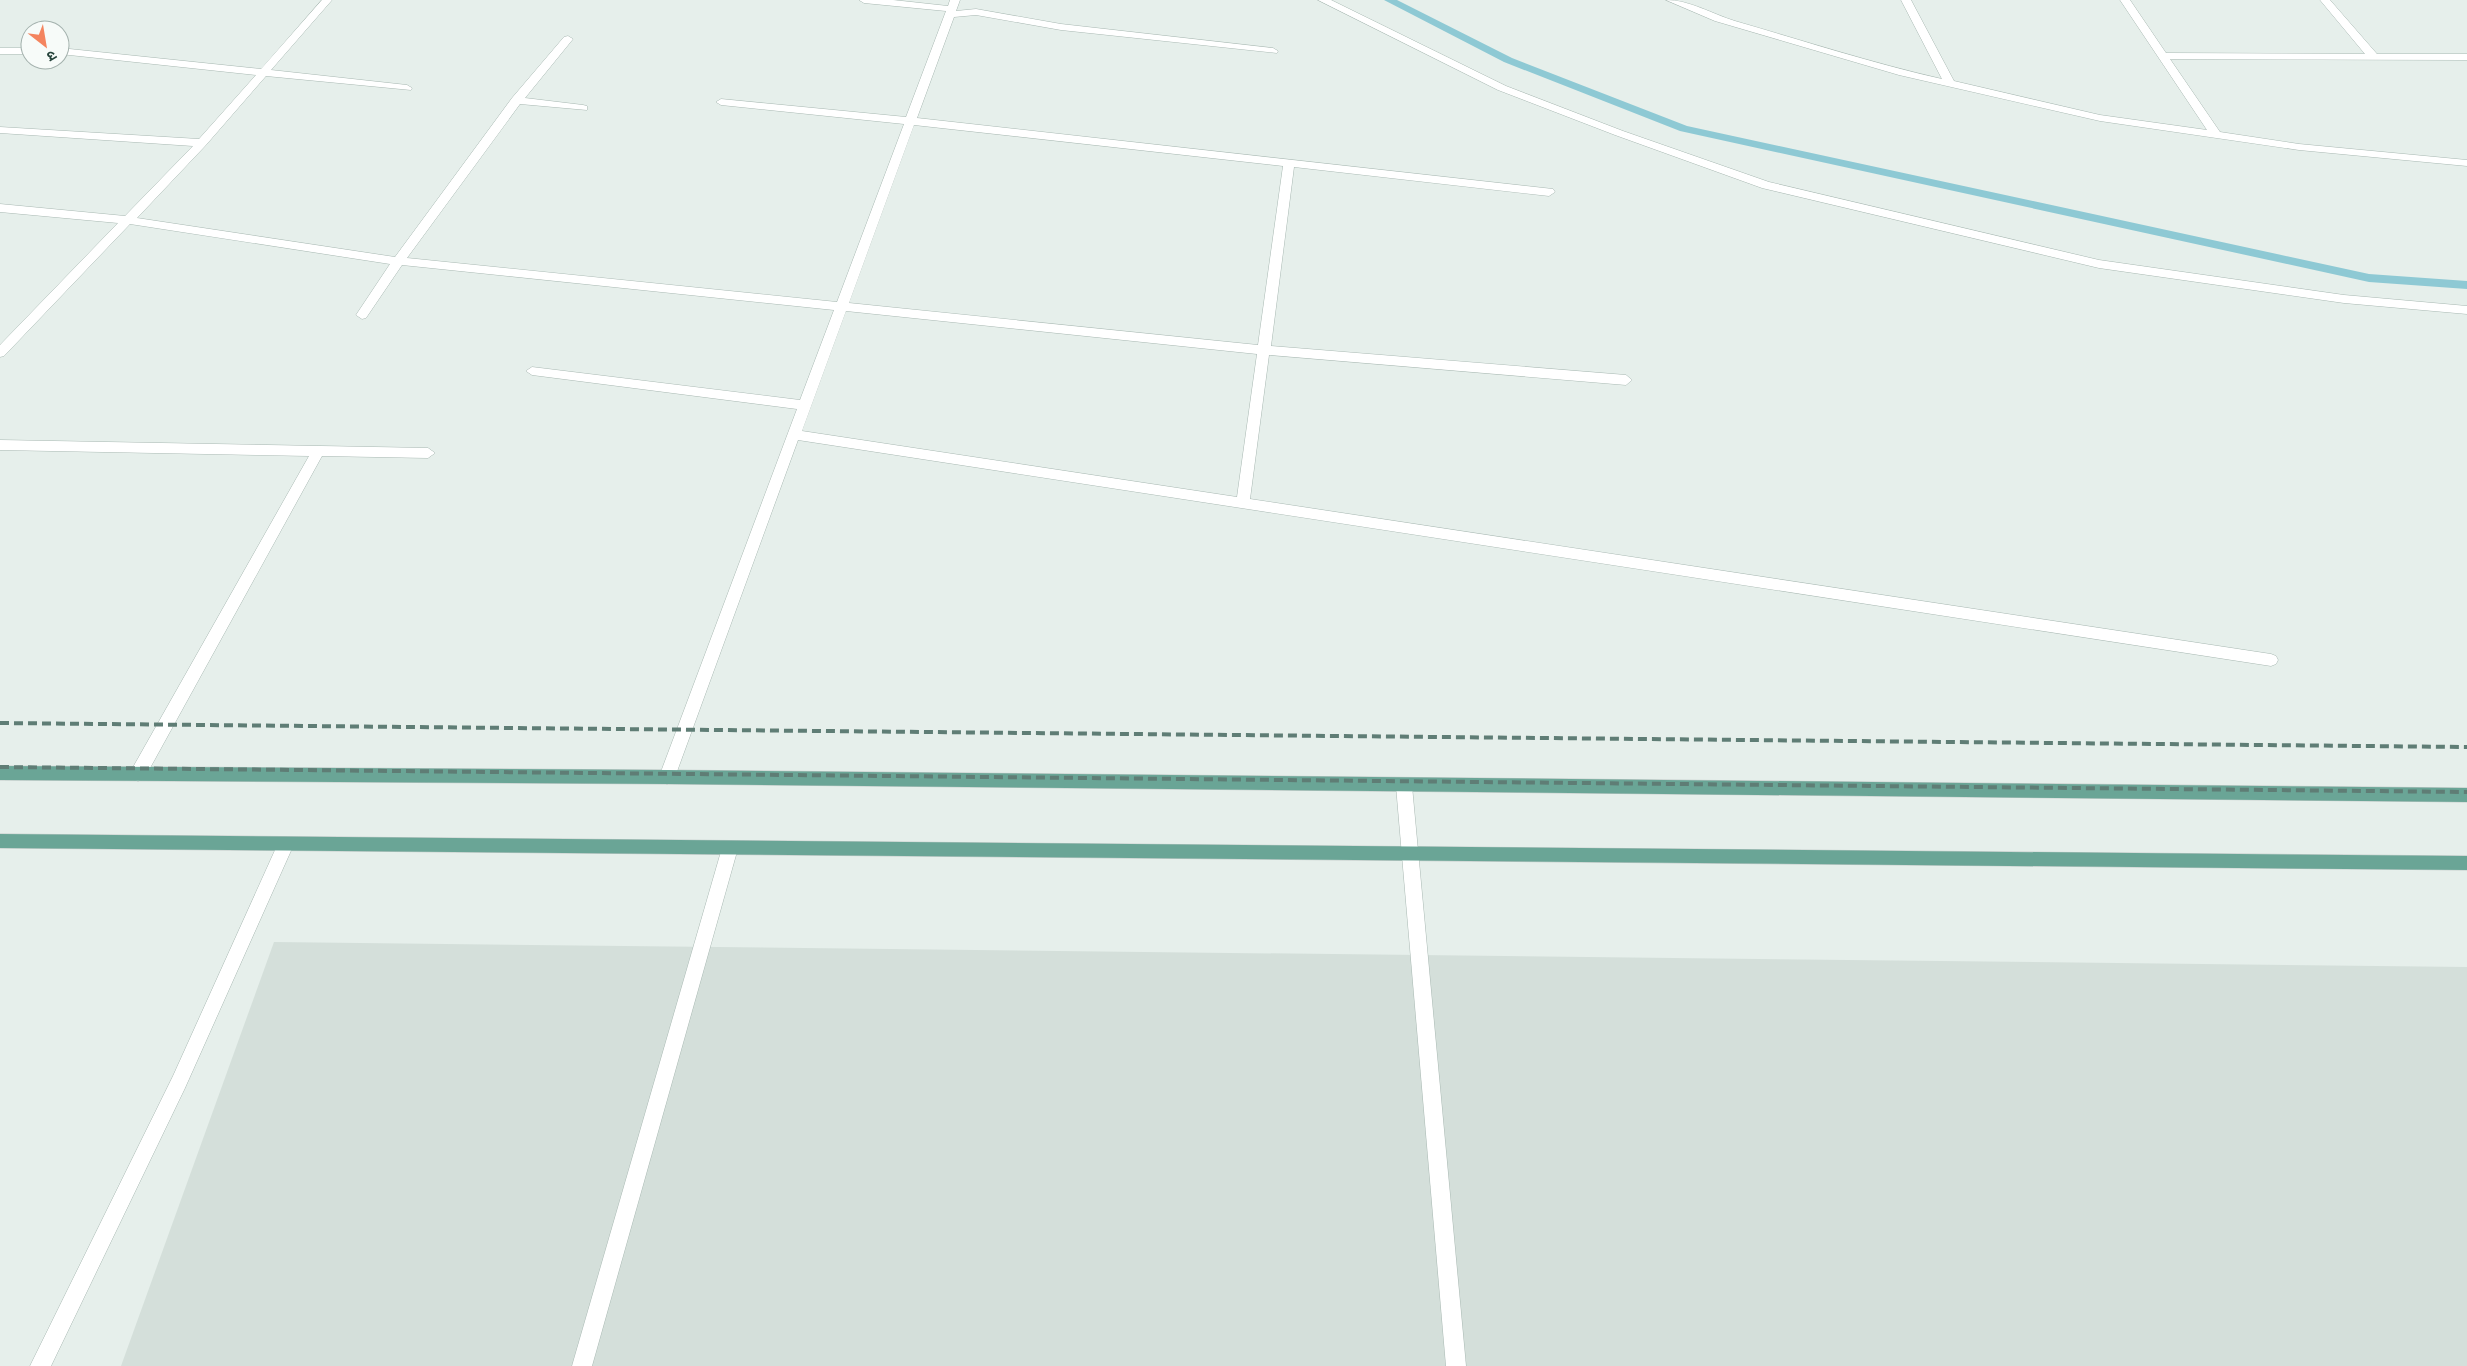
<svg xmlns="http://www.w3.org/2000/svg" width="2467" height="1366" font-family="Ubuntu,'Noto Sans Devanagari',sans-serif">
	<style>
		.built { fill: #d4dfda }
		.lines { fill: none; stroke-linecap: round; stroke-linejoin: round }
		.stream { fill: #8ec9d4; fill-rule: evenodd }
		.minor-casing { stroke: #a8b8b2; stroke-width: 1 }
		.primary-casing { stroke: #c2cac8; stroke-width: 1 }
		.minor { fill: #fff; fill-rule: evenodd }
		.primary { fill: #6aa596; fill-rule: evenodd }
		.rail { stroke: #5f7d75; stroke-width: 4; stroke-dasharray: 9 5; stroke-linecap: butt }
	</style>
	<rect width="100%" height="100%" fill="#e6efeb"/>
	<polygon class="built" points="274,942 2467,967 2467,1366 121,1366"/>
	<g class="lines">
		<polygon class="stream" points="1384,0 1397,0 1512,58 1687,126 2369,274 2467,281 2467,289 2369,282 1680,131 1504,62"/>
		<g class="minor-casing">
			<g id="minor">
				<path d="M322,0H332L271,70L407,85L412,88L411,90L266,76L206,145L137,218L395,257L512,98L564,37L568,36L573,39L525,98L583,105L587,106V110L520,104L407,258L837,302L904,124L721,105L716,102L721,99L906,117L946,11L864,3L859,0H893L948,6L950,0H960L956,11L976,9L1061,24L1273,48L1278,51L1277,53L1061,30L976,15L954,17L917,118L1553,189L1555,192L1549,196L1294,167L1271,346L1626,375L1632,380L1626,385L1269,355L1250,499L2271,654L2276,656L2278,660L2276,664L2271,666L798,440L675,777L673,782L667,784L661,782L659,777L797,409L532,375L526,371L532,367L800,400L834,310L402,265L366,318L362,319L356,315L390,264L130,224L4,356L0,357V345L118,223L0,212V204L125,216L193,146L0,133V127L199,139L256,75L60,54V48L261,69ZM914,125L1283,166L1258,345L849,303ZM846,311L1257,354L1237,497L802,431Z"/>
				<polygon points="1318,0 1331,0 1506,86 1623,131 1769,182 2099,260 2344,295 2467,306 2467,314 2344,303 2099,268 1762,188 1615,135 1498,90"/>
				<path d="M1666,0C1690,0 1712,14 1735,21C1804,41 1872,63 1942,79L1901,0H1911L1954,81L2100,115L2207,130L2120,0H2130L2166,53L2365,54L2320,0H2330L2377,54H2467V60L2170,59L2220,132L2299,144L2467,160V166L2299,150L2100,121L1899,75L1715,21Z"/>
				<rect x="0" y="48" width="30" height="6"/>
				<polygon points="0,440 428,448 435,453 428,458 322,456 144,779 138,781 132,779 130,774 132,769 309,456 0,450"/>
				<polygon points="1404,779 1410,781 1412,786 1466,1366 1446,1366 1396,786 1398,781"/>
				<polygon points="286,837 292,839 294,844 185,1088 51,1366 30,1366 173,1076 280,839"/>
				<polygon points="730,841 736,843 738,848 592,1366 572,1366 722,848 724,843"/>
			</g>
		</g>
		<g class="primary-casing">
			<g id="primary">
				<polygon points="0,766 667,770 2467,788 2467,802 667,784 0,780"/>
				<polygon points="0,834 2467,856 2467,870 0,848"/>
			</g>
		</g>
		<use href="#minor" class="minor"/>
		<use href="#primary" class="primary"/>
		<g class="rail">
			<polyline points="0,723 2467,747"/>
			<polyline points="0,767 2467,792"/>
		</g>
	</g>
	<g transform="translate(45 45) rotate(149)"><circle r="24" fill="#f7fbf9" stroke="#a3b1ad"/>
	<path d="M0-4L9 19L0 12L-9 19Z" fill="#f4845f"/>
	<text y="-8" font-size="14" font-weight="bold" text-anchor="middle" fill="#24423a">उ</text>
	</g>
</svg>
